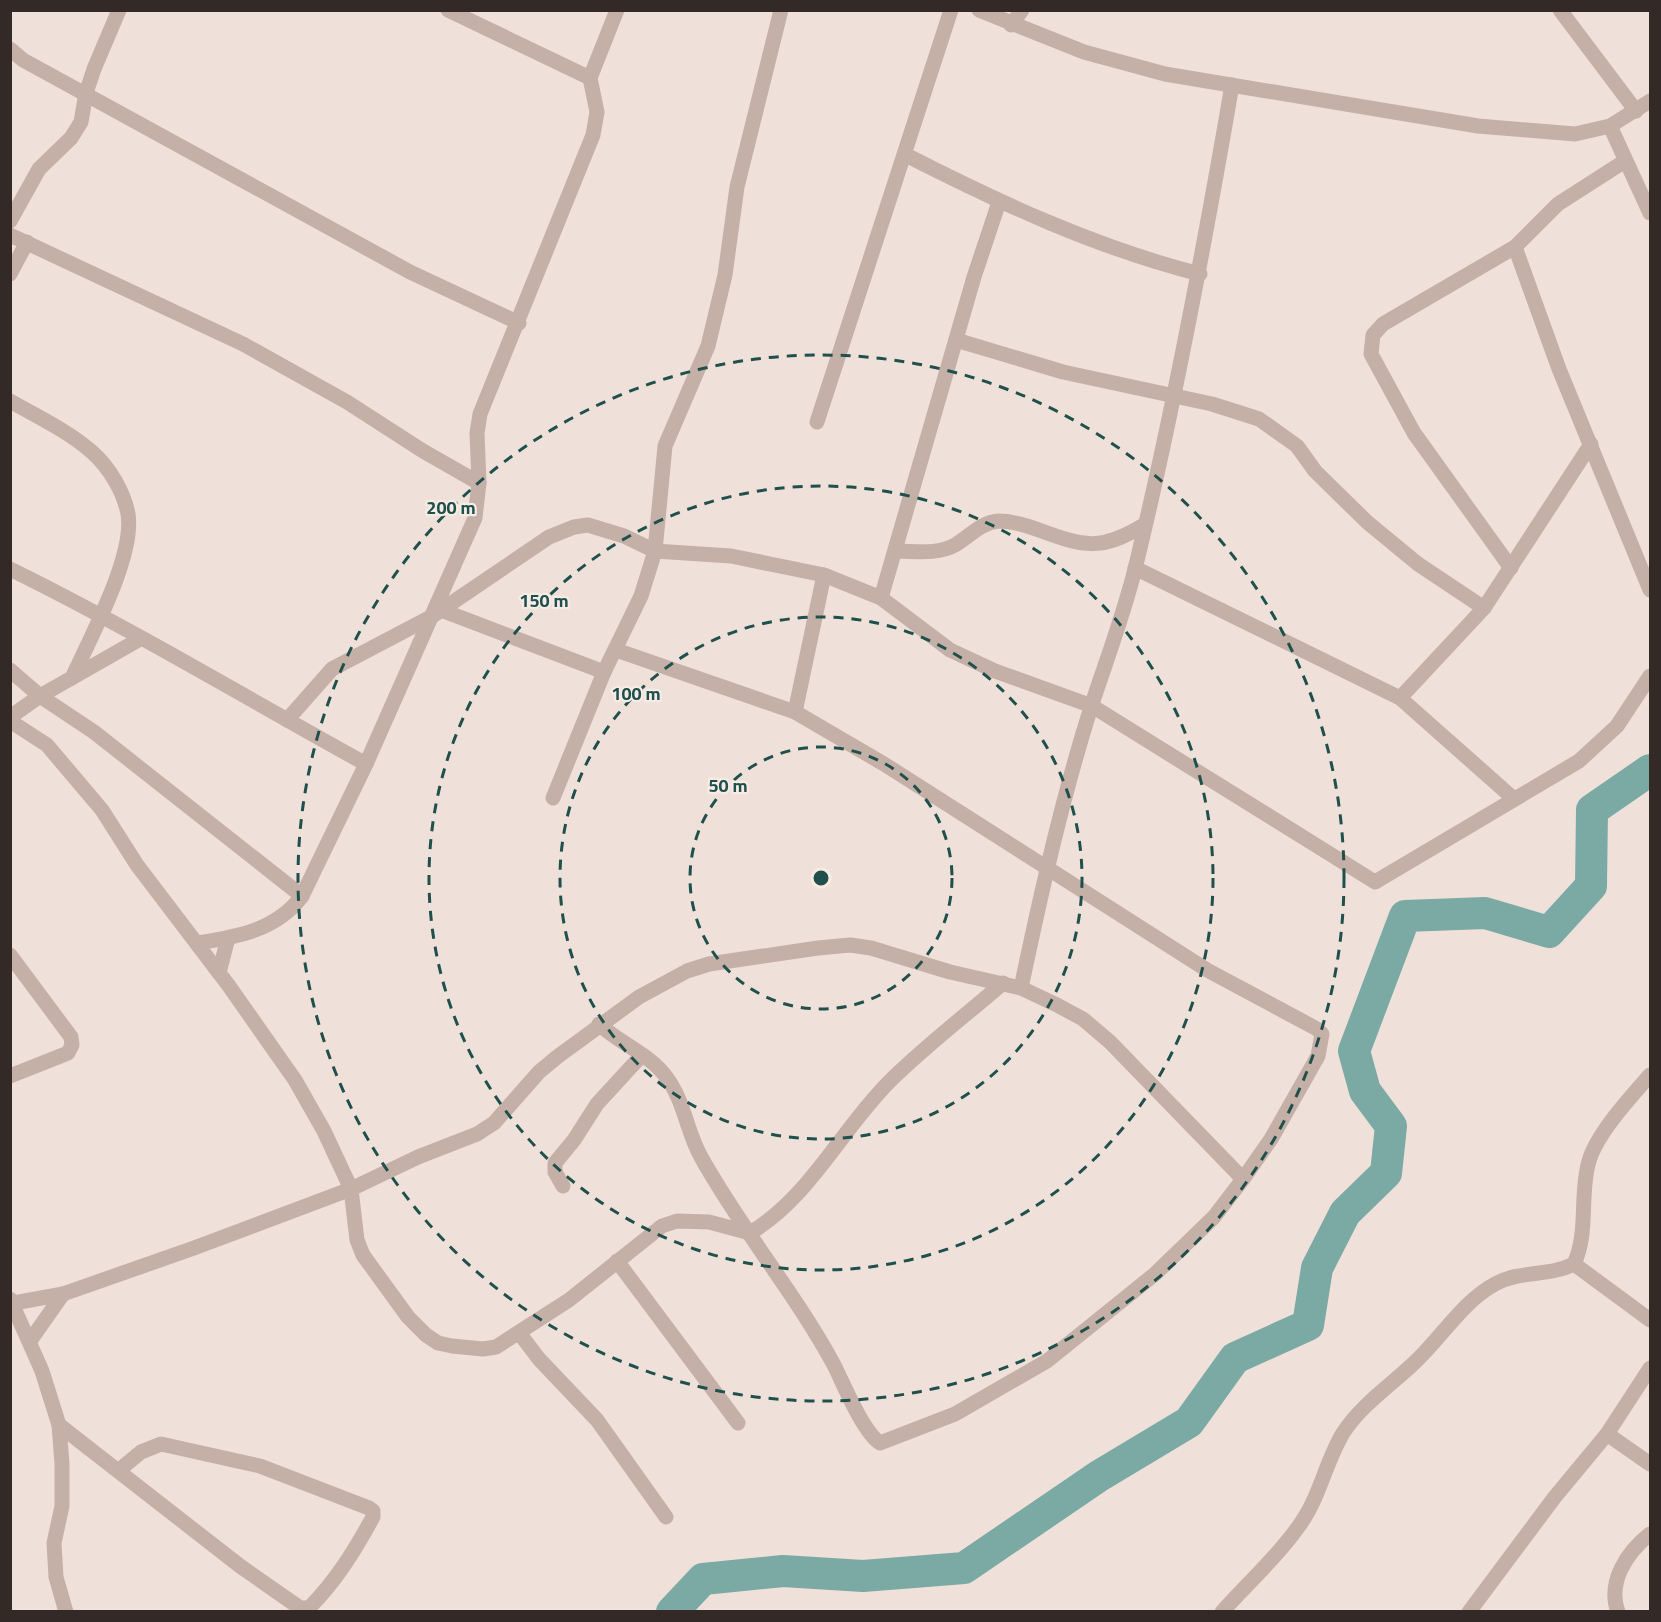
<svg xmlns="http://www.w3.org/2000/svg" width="1661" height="1622" font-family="'Titillium Web',sans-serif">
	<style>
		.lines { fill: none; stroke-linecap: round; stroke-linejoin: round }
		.river { stroke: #7ba9a4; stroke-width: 32 }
		.minor { stroke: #c5b0a7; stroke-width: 15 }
		.ring { fill: none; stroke: #20504c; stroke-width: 3; stroke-dasharray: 10 8 }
		.centre { fill: #20504c; stroke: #f7ece5; stroke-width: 3 }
		.ring-label { font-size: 18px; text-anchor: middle; font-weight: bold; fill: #20504c; stroke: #f7ece5; stroke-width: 4.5; stroke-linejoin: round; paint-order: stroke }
	</style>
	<rect width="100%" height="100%" fill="#efe1da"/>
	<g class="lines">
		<polyline class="river" points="672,1612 703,1579 783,1571 863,1576 964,1568 1099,1476 1189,1422 1235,1358 1308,1325 1317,1268 1345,1213 1386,1173 1391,1126 1365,1091 1354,1051 1405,916 1485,913 1549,932 1591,886 1592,810 1650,770"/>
		<g class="minor">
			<polyline points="448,10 590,78"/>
			<polyline points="979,10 1084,52 1165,74 1478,126 1575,134 1610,126 1650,101"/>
			<polyline points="1560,10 1636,111"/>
			<polyline points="1011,25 1022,10"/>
			<polyline points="10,49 23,60 410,272 519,323"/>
			<polyline points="1610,126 1650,213"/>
			<path d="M906,155C1000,203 1097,248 1200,274"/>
			<polyline points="10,221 39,169 71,138 81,122 86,93 94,69 119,10"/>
			<polyline points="10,235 243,344 347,402 423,451 479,483"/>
			<polyline points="1515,247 1559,369 1650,590"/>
			<polyline points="10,274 27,242"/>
			<polyline points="956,340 1063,372 1212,404 1259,419 1297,446 1315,471 1367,522 1418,564 1484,608"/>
			<path d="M10,401C38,417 68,431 92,452C109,467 124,492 128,514C135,556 90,638 72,678"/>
			<polyline points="817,422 951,10"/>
			<path d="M895,551C915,551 937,555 955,545C969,537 981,522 999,521C1012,521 1028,526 1039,530C1085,547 1101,551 1144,525"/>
			<polyline points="1135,568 1400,698 1514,799"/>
			<polyline points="1511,568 1414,433 1371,354 1373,335 1383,324 1515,247 1558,204 1625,161"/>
			<path d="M10,569C132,629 248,699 366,764"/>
			<polyline points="881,598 974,277 999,202"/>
			<polyline points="441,610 604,672"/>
			<polyline points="10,670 40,696 94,732 302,896"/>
			<polyline points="1400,698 1484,608 1591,444"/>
			<polyline points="795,712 824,575"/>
			<polyline points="10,717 40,696 140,639"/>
			<polyline points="287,720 332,669 431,617 549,537 574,527 588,525 624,536 655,551 731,556 824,575 881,598 950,650 995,671 1092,706 1375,882 1579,761 1617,726 1650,676"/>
			<path d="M10,721L47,745L102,810L137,865L229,986L295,1080L324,1131L351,1189L357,1240L363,1255L408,1317L426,1335L438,1343L452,1346L483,1349L496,1347L569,1300L662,1226L677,1221L709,1222L750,1233C810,1197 841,1130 889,1082C924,1047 965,1016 1003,983"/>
			<polyline points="553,798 604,672 641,596 655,551 665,446 708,346 725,275 737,187 781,10"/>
			<path d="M197,943C237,937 277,930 302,896L366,764L475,518L479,483L477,433L480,414L593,135L597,112L590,78L617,10"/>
			<polyline points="10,955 71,1037 72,1045 68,1053 10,1076"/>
			<polyline points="219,973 228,938"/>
			<path d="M1021,988C1041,893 1062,799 1091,707C1106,661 1123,617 1135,569C1174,409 1204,248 1232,85"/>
			<path d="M599,1024C620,1044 650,1054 667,1078C684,1101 687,1132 701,1157C741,1229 795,1293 834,1365C844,1385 863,1432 880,1443L955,1414L1047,1361L1155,1274L1214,1217L1243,1179L1271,1139L1318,1056L1322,1034L1317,1029L1207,970L884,764L795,712L616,650"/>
			<polyline points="563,1186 555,1172 555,1163 574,1140 597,1104 642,1055"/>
			<polyline points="617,1261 738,1423"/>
			<polyline points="1574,1264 1650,1320"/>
			<polyline points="10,1299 42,1371 59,1425 62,1464 62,1506 54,1543 56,1577 66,1612"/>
			<polyline points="14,1303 63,1294 194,1248 351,1189 418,1157 477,1134 494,1123 539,1072 557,1057 639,997 687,971 709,964 818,948 850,945 871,948 950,972 1021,988 1057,1005 1083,1019 1110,1042 1243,1179"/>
			<polyline points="520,1334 539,1359 597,1420 666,1517"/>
			<polyline points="30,1341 63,1294"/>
			<path d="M59,1425L240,1566L300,1608H309C336,1581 355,1550 373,1517V1511L369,1508L260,1466L161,1444L141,1452L118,1471"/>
			<polyline points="1607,1434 1650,1464"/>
			<path d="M1222,1612C1248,1583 1279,1555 1301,1523C1320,1496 1326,1461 1343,1433C1362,1404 1390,1386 1414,1363C1442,1337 1462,1302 1495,1284C1520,1270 1548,1277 1574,1264C1589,1232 1579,1195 1589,1161C1597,1133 1631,1097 1650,1075"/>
			<polyline points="1469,1612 1554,1498 1607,1434 1650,1368"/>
			<path d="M1618,1612C1607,1582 1627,1552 1650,1534"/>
		</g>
	</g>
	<g class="ring">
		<circle cx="821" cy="878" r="131"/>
		<circle cx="821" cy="878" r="261"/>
		<circle cx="821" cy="878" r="392"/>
		<circle cx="821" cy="878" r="523"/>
	</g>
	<circle cx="821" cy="878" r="9" class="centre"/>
	<g class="ring-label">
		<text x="451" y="514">200 m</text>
		<text x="544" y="607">150 m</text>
		<text x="636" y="700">100 m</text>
		<text x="728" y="792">50 m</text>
	</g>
	<rect width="1661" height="1622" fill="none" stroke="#332927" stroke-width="24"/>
</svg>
